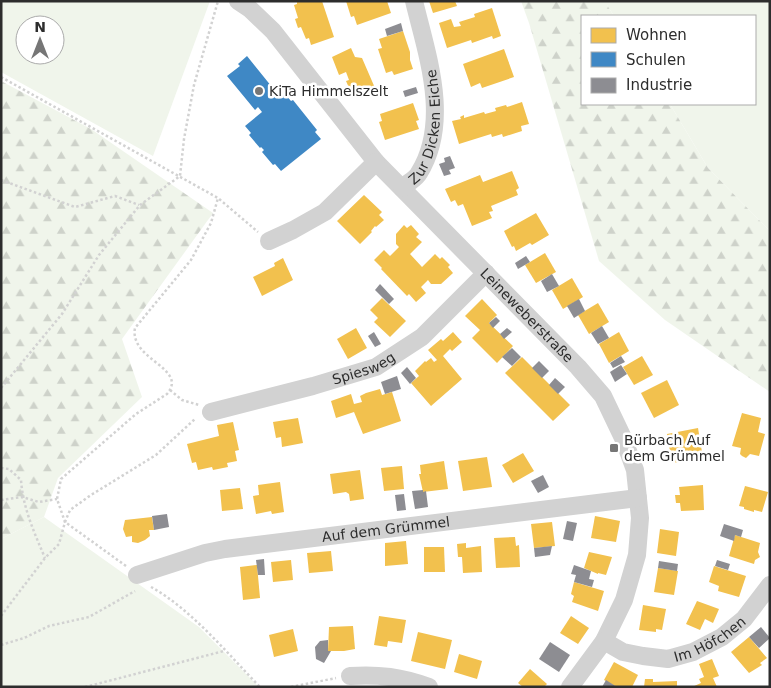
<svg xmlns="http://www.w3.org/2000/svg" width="771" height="688" font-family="'DejaVu Sans',sans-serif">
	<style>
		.green { fill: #f0f5eb; fill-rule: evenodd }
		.forest { fill: url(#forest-firs) }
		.homes { fill: #f2c14e }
		.schools { fill: #3f88c5 }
		.industry { fill: #8d8d92 }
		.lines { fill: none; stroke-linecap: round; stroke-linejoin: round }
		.path { stroke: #d2d2d2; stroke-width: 2.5; stroke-dasharray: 2.5 2.5; stroke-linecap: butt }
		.minor { stroke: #d2d2d2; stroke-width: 18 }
		.poi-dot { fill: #767676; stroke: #fff; stroke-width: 2 }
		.labels { text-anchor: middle; stroke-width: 5; stroke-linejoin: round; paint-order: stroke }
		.poi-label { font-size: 14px; fill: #2d2d2d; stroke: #fff; text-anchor: start }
		.street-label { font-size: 14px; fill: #2d2d2d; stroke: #fff }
	</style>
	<defs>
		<pattern id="forest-firs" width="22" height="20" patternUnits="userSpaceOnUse" patternTransform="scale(1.25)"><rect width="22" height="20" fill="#f0f5eb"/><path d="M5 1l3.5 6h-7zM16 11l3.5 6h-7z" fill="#ced2ca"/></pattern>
	</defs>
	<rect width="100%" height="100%" fill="#fff"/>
	<g class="green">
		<path d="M1,1H210L153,156L1,72ZM25,25H55V55H25Z"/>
		<polygon points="607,1 770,1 770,231 708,168 670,104 755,104 755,16 614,16 607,5"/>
		<polygon points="44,517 199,627 259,687 1,687 1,539"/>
	</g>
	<g class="forest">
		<polygon points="521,1 607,1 607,5 614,16 582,16 582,104 670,104 708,168 770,231 770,392 665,320 599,261 529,23"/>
		<polygon points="1,81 91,129 213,213 122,339 142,397 58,478 44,517 1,539"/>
	</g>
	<g class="homes">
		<polygon points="297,1 322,1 334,37 311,45 309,38 306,39 301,27 298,28 295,19 298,18 294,5 297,4"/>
		<polygon points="346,1 387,1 391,13 357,25 354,16 351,17"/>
		<polygon points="429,1 455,1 457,6 433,13"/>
		<polygon points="492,8 501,36 493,39 492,36 472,43 471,40 447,48 439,23 451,19 454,27 461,26 459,22 475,17 474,14"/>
		<polygon points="403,31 410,52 410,60 413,69 394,75 392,71 386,73 378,49 382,48 379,39"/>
		<polygon points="351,48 355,57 362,58 375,88 353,97 346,81 349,80 346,72 339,75 332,57"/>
		<polygon points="504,49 514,77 482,88 480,83 471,87 463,64"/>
		<polygon points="522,102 529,124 521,126 522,131 503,137 502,134 492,137 491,134 459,144 452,121 461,119 460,117 464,115 464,118 484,112 485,114 496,111 495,108 506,105 507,107"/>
		<polygon points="413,103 419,120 416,121 419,129 385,140 379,122 382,121 380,114"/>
		<polygon points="512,171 519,188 516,190 518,195 491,206 493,211 489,212 492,218 472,226 463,204 458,206 455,200 451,202 445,189 480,175 483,182"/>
		<polygon points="364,195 382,212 379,215 384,220 376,227 375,226 371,231 372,232 360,244 337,221"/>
		<polygon points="536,213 549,235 532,245 530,243 516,251 514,246 512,247 504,231"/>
		<polygon points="404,225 407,228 411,225 419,234 416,237 422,242 410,254 422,267 435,254 440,259 442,257 450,265 448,267 453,273 441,284 431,284 428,280 421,287 426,293 416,302 409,294 407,296 381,269 382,268 374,260 384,250 390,256 399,247 396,244 396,234"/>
		<polygon points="545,253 556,272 536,283 525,265"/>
		<polygon points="283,258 293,280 262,296 253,277 275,266 274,263"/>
		<polygon points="572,278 583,297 563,309 552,290"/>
		<polygon points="382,298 406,321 390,337 374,322 378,318 370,310"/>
		<polygon points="482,299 497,315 489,323 513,346 497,363 472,338 480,330 465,316"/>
		<polygon points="598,303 609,322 589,334 578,315"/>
		<polygon points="356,328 367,348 348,359 337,339"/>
		<polygon points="453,332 462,342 452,351 450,349 443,356 462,379 431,406 411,383 419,376 415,371 425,361 426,362 431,358 434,362 437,360 428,350 441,339 443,341"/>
		<polygon points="619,332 629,351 609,363 599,344"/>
		<polygon points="642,356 653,375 634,385 623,367"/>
		<polygon points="522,357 570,405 553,421 505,373"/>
		<polygon points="667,380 679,405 654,418 641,393"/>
		<polygon points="380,389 382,395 392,392 401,421 363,434 354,412 336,418 331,401 351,394 354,404 362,402 360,396 366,393"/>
		<polygon points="742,413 761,418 758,432 765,434 759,456 750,454 746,458 742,456 740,454 741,448 732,446"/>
		<polygon points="298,418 303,443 282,447 281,437 276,438 273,422"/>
		<polygon points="233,422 239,450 235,451 237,461 227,463 228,467 213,470 212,467 198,470 196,462 192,463 187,444 219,436 217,425"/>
		<polygon points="698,428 703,458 672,463 667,434"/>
		<polygon points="523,453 534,471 513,483 502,465"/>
		<polygon points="487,457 492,487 463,491 458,461"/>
		<polygon points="444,461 448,489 423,492 419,474 421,474 420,465"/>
		<polygon points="402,466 404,489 384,491 381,468"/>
		<polygon points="360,470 364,499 350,501 349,494 346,492 333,494 330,474"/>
		<polygon points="280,482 284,512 272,514 271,511 256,514 253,496 259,495 258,485"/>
		<polygon points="703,485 704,510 681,511 680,503 676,503 675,495 680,495 679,487"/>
		<polygon points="745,486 768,492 762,512 754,510 754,512 744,509 744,507 739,506"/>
		<polygon points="240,488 243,509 222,511 220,490"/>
		<polygon points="595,516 620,521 616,542 591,538"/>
		<polygon points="152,517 154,530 149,530 150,536 145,540 138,543 132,542 132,536 126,537 123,529 125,520"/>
		<polygon points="552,522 555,546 534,548 531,524"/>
		<polygon points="660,529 679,532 676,556 657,553"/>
		<polygon points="735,535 760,543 758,552 760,557 755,560 754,564 729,556"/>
		<polygon points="515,537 516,546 519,545 520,567 496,568 494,538"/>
		<polygon points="406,541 408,564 385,566 385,543"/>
		<polygon points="466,543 466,548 481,546 482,572 463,573 462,557 458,557 457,544"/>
		<polygon points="424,547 444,547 445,572 424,572"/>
		<polygon points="331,551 333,571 309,573 307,553"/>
		<polygon points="589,552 612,557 606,575 598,573 598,574 584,568"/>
		<polygon points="291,560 293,580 273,582 271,562"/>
		<polygon points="257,565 260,598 243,600 240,567"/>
		<polygon points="714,566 746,576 739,597 718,591 719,586 709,582"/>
		<polygon points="658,568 678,571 674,595 654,592"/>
		<polygon points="574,582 604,591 598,611 572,602 574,596 571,594"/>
		<polygon points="697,601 719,609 713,623 705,619 700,630 686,624"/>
		<polygon points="643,605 666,609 662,630 656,629 656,632 639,630"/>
		<polygon points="379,616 406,620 402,643 388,641 387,647 374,645"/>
		<polygon points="571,616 589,628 578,644 560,633"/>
		<polygon points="353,626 355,649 344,651 328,651 329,627"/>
		<polygon points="293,629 298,651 274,657 269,635"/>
		<polygon points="418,632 452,640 445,669 411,661"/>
		<polygon points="749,637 767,658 760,663 762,665 749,673 731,652"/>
		<polygon points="459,654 482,661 477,679 454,672"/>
		<polygon points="712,659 719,676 713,678 717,687 692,687 701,683 699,679 704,677 699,664"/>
		<polygon points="614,662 638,675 632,687 617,687 604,680"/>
		<polygon points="530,669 547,684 544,687 523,687 518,683"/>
		<polygon points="645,679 653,679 653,682 677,681 677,687 644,687"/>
	</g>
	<polygon class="schools" points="247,56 276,92 275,93 279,98 285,94 291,101 293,100 317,130 315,132 321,139 281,171 275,164 273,165 262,152 264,150 261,147 260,148 249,135 251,133 245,126 262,112 258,107 255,110 227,76 240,66 238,64"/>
	<g class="industry">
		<polygon points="401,23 403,31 387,36 385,29"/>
		<polygon points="416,87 418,93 405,97 403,91"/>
		<polygon points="450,156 455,168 449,170 451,174 444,176 439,164 445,162 444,158"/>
		<polygon points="526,256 530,262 518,269 515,263"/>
		<polygon points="552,274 559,286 547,292 541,281"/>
		<polygon points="380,284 394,299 389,304 375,290"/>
		<polygon points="579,299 585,311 574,318 567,306"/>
		<polygon points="496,317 500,321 493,328 489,323"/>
		<polygon points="602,326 609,338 598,344 591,333"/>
		<polygon points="507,328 512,332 504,339 500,334"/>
		<polygon points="374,332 381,344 375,347 368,336"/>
		<polygon points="512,348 521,357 512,366 502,357"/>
		<polygon points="621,356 625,362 613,368 610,363"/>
		<polygon points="539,361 549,371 542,378 532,368"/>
		<polygon points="621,365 627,374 615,382 610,372"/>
		<polygon points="407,367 416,378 410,384 401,373"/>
		<polygon points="397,376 401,389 385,394 381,382"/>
		<polygon points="555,378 565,387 558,394 549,385"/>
		<polygon points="543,475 549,487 538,493 531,481"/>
		<polygon points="423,490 423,492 426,491 428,507 415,509 412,491"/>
		<polygon points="404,494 406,510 397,511 395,495"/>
		<polygon points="167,514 169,527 154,530 152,516"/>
		<polygon points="567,521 577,523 573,541 563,539"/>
		<polygon points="724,524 743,530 741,537 735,535 734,541 720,536"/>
		<polygon points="552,546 550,555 535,557 534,548"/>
		<polygon points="264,559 265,575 258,575 256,560"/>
		<polygon points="717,560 730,564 728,570 715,566"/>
		<polygon points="659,561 678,564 677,571 658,568"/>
		<polygon points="574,565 591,571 589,579 594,580 592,587 574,582 576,575 571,574"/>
		<polygon points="761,627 770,638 759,648 749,637"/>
		<polygon points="328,640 328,651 331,651 324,663 316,659 315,647 320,641"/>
		<polygon points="550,642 570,655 559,672 539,659"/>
		<polygon points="606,680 617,687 602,687"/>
	</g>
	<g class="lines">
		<g class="path">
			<polyline points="1,77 218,198 258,232"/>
			<polyline points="1,180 75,207 115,196 139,205"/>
			<polyline points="1,388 62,314 99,255 140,205 180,176 184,139 194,85 218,1"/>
			<polyline points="170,390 182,400 199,405"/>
			<path d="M1,468L9,469L21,480C23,508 34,532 45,558"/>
			<polyline points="1,500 22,497 39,502 57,499"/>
			<polyline points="126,566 65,522 70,510 91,495 156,455 196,418"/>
			<path d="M151,587C191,609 228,654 260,687"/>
			<path d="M1,616L45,558L59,544L65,522L57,499L61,479L136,414L167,394C189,368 129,360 135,328L191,260L211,223L218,198"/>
			<polyline points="1,645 24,638 49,626 89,617 135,591"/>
			<polyline points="85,687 224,651"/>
			<polyline points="291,687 336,678"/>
		</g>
		<g class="minor">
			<path id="s1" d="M238,1L250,9L273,31L376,162L578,367L603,396L624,440L635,470L640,518L637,555L624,600L604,641L570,687"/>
			<path id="s2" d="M402,188C407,183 416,179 419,173C451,121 427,55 414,1"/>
			<polyline points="269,241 293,230 325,212 376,162"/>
			<path id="s3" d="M211,412L313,386L376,367L422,337L486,273"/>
			<path id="s4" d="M137,575L205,553L225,549L638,498"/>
			<path id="s5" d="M604,641L623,652L643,656L668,659L693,652L722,637L744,619L770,585"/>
			<path d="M350,676C379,674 401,677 429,687"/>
		</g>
	</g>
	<g class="poi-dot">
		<circle cx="259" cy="91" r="5"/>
		<rect x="609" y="443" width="10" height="10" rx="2.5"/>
	</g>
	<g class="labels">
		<g class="poi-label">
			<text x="269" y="96">KiTa Himmelszelt</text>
			<text x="624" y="445">Bürbach Auf<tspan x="624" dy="16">dem Grümmel</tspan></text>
		</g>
		<g class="street-label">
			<text dy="5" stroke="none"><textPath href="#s2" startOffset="70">Zur Dicken Eiche</textPath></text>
			<text dy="5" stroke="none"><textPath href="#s1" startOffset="428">Leineweberstraße</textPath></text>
			<text dy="5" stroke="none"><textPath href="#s3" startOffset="159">Spiesweg</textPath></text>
			<text dy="5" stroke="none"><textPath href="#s4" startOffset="254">Auf dem Grümmel</textPath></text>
			<text dy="5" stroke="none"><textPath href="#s5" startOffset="114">Im Höfchen</textPath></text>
		</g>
	</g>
	<rect width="771" height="688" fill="none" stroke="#2d2d2d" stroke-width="5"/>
	<rect x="581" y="15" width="175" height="90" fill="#ffffff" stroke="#ababab"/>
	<rect x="591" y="28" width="25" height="15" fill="#f2c14e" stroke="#ababab"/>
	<text x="626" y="40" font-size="15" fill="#2d2d2d">Wohnen</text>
	<rect x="591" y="52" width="25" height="15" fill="#3f88c5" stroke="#ababab"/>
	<text x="626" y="65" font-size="15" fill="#2d2d2d">Schulen</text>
	<rect x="591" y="78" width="25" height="15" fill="#8d8d92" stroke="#ababab"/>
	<text x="626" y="90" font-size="15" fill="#2d2d2d">Industrie</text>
	<g transform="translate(40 40)"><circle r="24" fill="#ffffff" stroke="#ababab"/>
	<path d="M0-4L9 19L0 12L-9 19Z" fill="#767676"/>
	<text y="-8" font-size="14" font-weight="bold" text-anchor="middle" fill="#2d2d2d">N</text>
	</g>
</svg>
